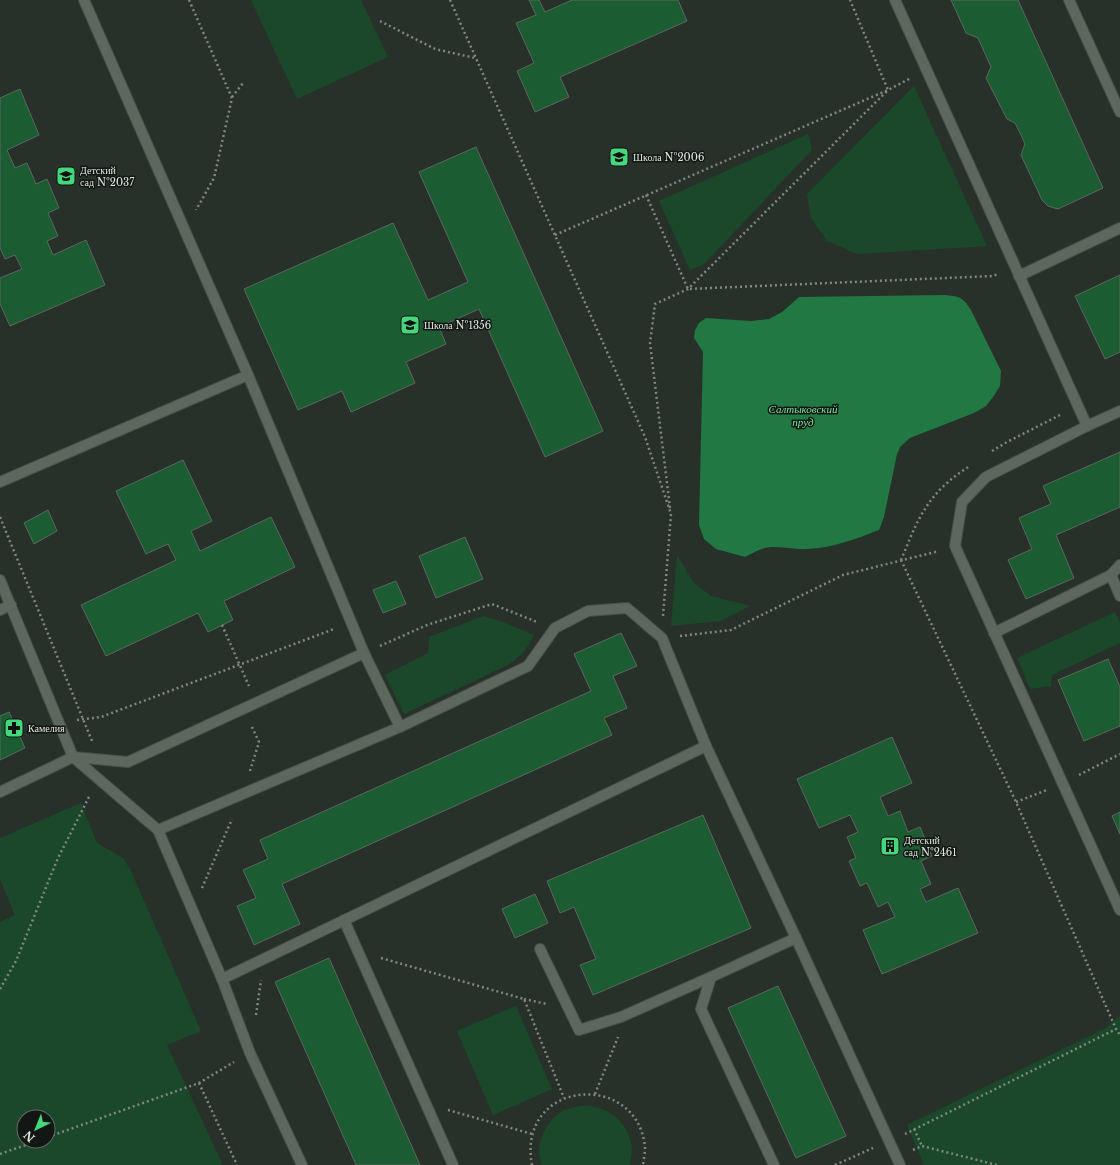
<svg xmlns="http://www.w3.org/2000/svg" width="1120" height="1165" font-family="'Libre Baskerville',serif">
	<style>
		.green { fill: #1b482a; fill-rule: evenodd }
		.water { fill: #217842 }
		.building { fill: #1b5c32; stroke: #5c675f }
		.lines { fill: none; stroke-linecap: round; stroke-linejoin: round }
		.service-casing { stroke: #464f48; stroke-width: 12 }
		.path { stroke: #7f8780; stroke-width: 2.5; stroke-dasharray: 2 3; stroke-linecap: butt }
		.service { stroke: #5c675e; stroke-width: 10 }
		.labels { text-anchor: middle; stroke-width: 3; stroke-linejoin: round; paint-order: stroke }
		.poi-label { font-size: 10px; fill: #e1e7e2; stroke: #131714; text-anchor: start }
		.water-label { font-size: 11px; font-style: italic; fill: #7ae79a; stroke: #131714 }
	</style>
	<rect width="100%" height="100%" fill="#273129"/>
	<g class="green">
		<polygon points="251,0 361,0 388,57 297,99"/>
		<polygon points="914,86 987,246 857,254 827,241 811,218 807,194"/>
		<polygon points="808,134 812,150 703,265 690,270 659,201"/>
		<polygon points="677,555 694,583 711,596 750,606 721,621 671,626"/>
		<polygon points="1115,612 1120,623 1120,643 1052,675 1051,686 1030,689 1017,658"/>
		<path d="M483,616L500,621L534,635C526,651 522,655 508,665L404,714L385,675L428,653L429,637Z"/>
		<path d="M81,803L97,843L123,858L131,871L201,1031L167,1045L223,1165H0V922L15,915L0,879V838ZM24,1117H48V1141H24Z"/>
		<polygon points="516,1006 552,1089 493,1115 457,1031"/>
		<polygon points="1120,1016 1120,1165 924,1165 907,1125 1106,1028"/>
		<path d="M580,1106C585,1106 591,1105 595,1107C615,1111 631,1129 632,1149C632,1154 630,1160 630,1165H542C534,1145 546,1120 564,1110C569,1108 575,1107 580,1106Z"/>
	</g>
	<path class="water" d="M944,295C959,296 963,297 971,310L1001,371L1000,386L993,397L986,406L974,413L910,438L900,447L897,454L884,517L879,530C856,539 832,548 807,549C794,550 776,545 765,548C758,550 751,554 745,557L716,549L704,539L699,525L703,352L694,338L695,330L699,323L706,318L751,321L769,319L782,312L799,297Z"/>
	<g class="building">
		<polygon points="529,0 539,0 545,12 572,0 678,0 687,21 560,77 569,97 535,112 517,71 534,63 516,23 536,15"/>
		<polygon points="951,0 1018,0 1103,188 1058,209 1048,206 1042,200 1021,155 1025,144 1021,135 1015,123 1007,119 986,78 991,67 978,38 966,33"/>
		<polygon points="20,89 39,135 7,150 15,168 27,163 36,184 47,179 59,208 48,213 58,236 47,241 53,255 86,240 105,285 10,326 0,304 0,278 22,269 15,255 5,259 0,248 0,98"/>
		<polygon points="476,147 603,431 545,457 479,309 439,327 446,344 406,362 415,383 351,412 342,391 298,410 244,289 393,223 428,300 468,282 419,172"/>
		<polygon points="1120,275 1120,352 1105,359 1075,296"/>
		<polygon points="1120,452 1120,507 1056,535 1074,578 1026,599 1008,560 1032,549 1019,518 1051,504 1043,486"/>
		<polygon points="183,460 212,521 191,531 200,551 271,517 295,567 224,601 233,620 208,632 198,613 106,656 81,605 176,560 168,544 146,554 116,491"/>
		<polygon points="48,510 57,531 34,544 24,523"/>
		<polygon points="465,537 483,579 436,598 419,556"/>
		<polygon points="396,581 406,604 383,613 373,590"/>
		<polygon points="621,633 637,666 613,676 627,708 604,718 612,735 282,884 300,924 254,945 237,906 256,898 243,870 268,859 260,840 591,691 574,654"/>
		<polygon points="1108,659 1120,687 1120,726 1084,741 1058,680"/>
		<polygon points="9,712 25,748 0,760 0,716"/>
		<polygon points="892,737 912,783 880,797 888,816 900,811 908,832 920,827 932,856 921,861 931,884 920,889 926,902 958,888 978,933 882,974 863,930 895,917 888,902 878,907 867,883 860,886 849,861 856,858 847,837 858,832 850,815 819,828 797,779"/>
		<polygon points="1120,812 1120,834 1112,816"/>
		<polygon points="703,815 751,928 593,995 580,965 596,959 574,907 560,913 547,881"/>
		<polygon points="535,894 548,923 515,938 502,909"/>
		<polygon points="329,958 420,1165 356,1165 275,982"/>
		<polygon points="778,986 846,1136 796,1158 728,1008"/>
	</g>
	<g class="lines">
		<g class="service-casing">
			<g id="service">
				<polyline points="84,0 248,375 364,653 400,727 158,830"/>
				<polyline points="895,0 1087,426"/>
				<polyline points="1069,0 1120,112"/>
				<polyline points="1019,276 1120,228"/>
				<polyline points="1120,411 1087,426 986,477 962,502 955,546 1120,910"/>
				<polyline points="0,482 248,375"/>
				<polyline points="1111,575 1120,596"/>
				<polyline points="0,580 73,757 158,830 222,979 250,1053 302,1165"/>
				<polyline points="0,610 11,605"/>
				<polyline points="994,633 1111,575 1120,565"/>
				<polyline points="400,727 528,666 555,628 588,611 627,608 662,638 706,746 796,938 900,1165"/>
				<polyline points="0,792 73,757 128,762 364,653"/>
				<polyline points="344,920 453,1165"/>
				<polyline points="540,949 579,1030 621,1017 711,977"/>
				<polyline points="222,979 706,746"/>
				<polyline points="774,1165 701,1009 711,977 796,938"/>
			</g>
		</g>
		<g class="path">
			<polyline points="189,0 232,98 214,178 196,210"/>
			<polyline points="450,0 645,437 671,514 663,616"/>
			<polyline points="380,21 435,49 475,58"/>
			<polyline points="232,97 243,83"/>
			<polyline points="646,195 688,289 993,276 998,274"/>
			<polyline points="555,235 888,90 911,78"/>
			<polyline points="992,451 1007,442 1062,414"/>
			<polyline points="670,508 650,343 655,304 688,289 888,90 850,0"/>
			<polyline points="0,517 92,741"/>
			<polyline points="901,560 1016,802 1116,1029 1120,1035"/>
			<path d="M901,560C908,544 915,524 925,509C936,491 952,477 970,466"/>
			<polyline points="222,625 249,686"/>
			<polyline points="680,636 731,630 843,575 939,551"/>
			<polyline points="380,646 427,625 492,604 537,622"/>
			<polyline points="77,720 101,717 334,629"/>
			<polyline points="250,771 259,742 251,725"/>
			<polyline points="1079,775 1120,754"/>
			<polyline points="1016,802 1047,790"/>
			<polyline points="202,888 232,819"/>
			<polyline points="381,958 524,999 564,1098"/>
			<polyline points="0,989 16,961 58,858 90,795"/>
			<polyline points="524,999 547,1004"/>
			<polyline points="256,1015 261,980"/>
			<polyline points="199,1083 237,1165"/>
			<polyline points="595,1094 618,1037"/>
			<polyline points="448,1110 532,1134"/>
			<polyline points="914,1129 922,1146"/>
			<polyline points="905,1134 1116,1029"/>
			<polyline points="48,1137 199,1083 234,1062"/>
			<polyline points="913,1150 922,1146 997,1165"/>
			<polyline points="0,1154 37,1141"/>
			<path d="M532,1165C516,1080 637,1069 645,1147C645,1152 644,1159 643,1165"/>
			<polyline points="835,1165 873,1148"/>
		</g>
		<use href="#service" class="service"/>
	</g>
	<defs>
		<g id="school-square" transform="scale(1)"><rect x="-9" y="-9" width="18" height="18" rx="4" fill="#44d77b" stroke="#131714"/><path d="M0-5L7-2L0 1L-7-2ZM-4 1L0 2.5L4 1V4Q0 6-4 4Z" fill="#111"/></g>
		<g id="pharmacy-square" transform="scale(1)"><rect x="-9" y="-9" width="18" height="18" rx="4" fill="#44d77b" stroke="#131714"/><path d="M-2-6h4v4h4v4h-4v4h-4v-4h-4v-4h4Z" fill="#111"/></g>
		<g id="building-square" transform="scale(1)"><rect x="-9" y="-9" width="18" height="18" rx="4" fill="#44d77b" stroke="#131714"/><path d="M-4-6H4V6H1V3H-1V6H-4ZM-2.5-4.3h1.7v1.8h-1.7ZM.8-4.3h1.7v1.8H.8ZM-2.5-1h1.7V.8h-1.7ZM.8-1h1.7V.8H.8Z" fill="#111"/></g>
	</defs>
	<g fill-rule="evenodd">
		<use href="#school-square" x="619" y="157"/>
		<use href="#school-square" x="66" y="176"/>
		<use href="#school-square" x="410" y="325"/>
		<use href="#pharmacy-square" x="14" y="728"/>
		<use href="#building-square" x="890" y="846"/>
	</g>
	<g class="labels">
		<g class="poi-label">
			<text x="633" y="161">Школа №2006</text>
			<text x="80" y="174">Детский<tspan x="80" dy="12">сад №2037</tspan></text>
			<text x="424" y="329">Школа №1356</text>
			<text x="28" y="732">Камелия</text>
			<text x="904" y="844">Детский<tspan x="904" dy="12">сад №2461</tspan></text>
		</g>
		<g class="water-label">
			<text x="803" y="413">Салтыковский<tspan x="803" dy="13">пруд</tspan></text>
		</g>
	</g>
	<g transform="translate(36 1129) rotate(223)"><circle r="19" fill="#131714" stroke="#656a66"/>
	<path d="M0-3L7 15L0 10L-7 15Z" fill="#44d77b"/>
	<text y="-6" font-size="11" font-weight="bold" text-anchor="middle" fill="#e1e7e2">N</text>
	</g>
</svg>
